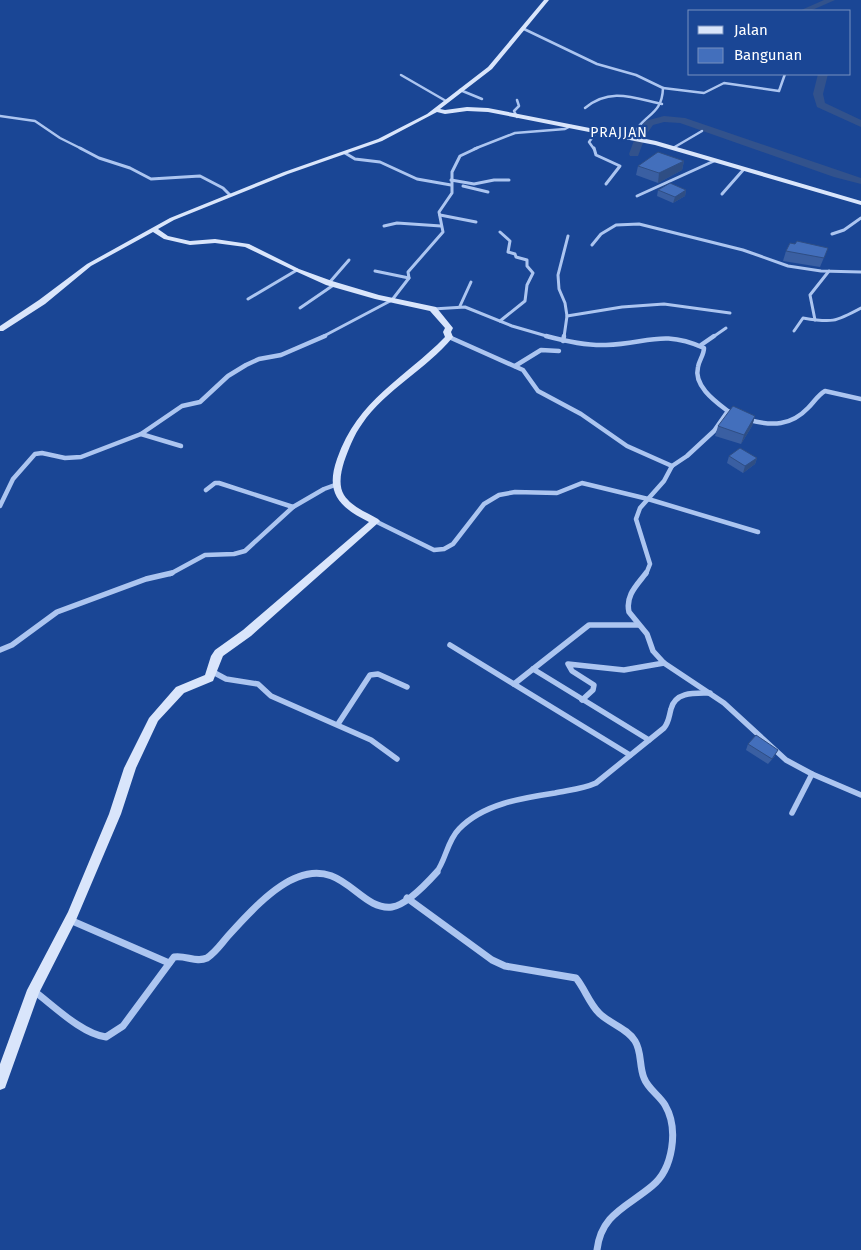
<svg xmlns="http://www.w3.org/2000/svg" width="861" height="1250" font-family="'Fira Sans',sans-serif">
	<style>
		.lines { fill: none; stroke-linecap: round; stroke-linejoin: round }
		.river { fill: #32528c; fill-rule: evenodd }
		.street-far4 { stroke: #acc5f0; stroke-width: 2.5 }
		.street-far3 { stroke: #acc5f0; stroke-width: 3 }
		.street-far2 { stroke: #acc5f0; stroke-width: 4.5 }
		.street-far1 { stroke: #acc5f0; stroke-width: 5.5 }
		.street { stroke: #acc5f0; stroke-width: 7 }
		.secondary { fill: #d9e5fb; fill-rule: evenodd }
		.wall { fill: #3a5fa2 }
		.shaded-wall { fill: #2f4e84 }
		.building { fill: #436fbc; stroke: #2f4e84 }
		.labels { text-anchor: middle; stroke-width: 4.5; stroke-linejoin: round; paint-order: stroke }
		.far-quarter-label { font-size: 14px; letter-spacing: 1px; fill: #fff; stroke: #1a4695 }
	</style>
	<rect width="100%" height="100%" fill="#1a4695"/>
	<g class="lines">
		<g class="river">
			<polygon points="824,0 835,0 810,11 799,11"/>
			<polygon points="818,74 828,74 823,94 825,103 861,120 861,127 817,107 813,94"/>
			<polygon points="664,116 685,118 861,178 861,184 834,177 680,123 664,122 653,125 646,135 638,156 630,156 629,154 636,135 645,121"/>
		</g>
		<g class="street-far4">
			<path d="M524,29L597,64L636,75L663,88C662,118 641,113 633,138"/>
			<polyline points="401,75 446,101"/>
			<polyline points="663,88 704,93 724,83 779,91 785,74"/>
			<polyline points="460,90 482,99"/>
			<polyline points="517,100 519,106 514,111 517,117"/>
			<path d="M585,108C610,87 634,98 662,104"/>
			<polyline points="0,116 35,121 60,138 82,149"/>
			<polyline points="673,148 702,131"/>
			<polyline points="474,149 515,133 565,129 571,126"/>
			<polyline points="594,149 589,142 597,131"/>
		</g>
		<g class="street-far3">
			<polyline points="80,148 99,158 130,168 151,179 200,176 223,188 230,195"/>
			<polyline points="594,148 596,155 620,166 606,184"/>
			<polyline points="345,153 355,159 380,162 417,179 451,185"/>
			<polyline points="451,180 474,184 494,180 509,180"/>
			<polyline points="463,186 488,192"/>
			<polyline points="722,194 744,169"/>
			<polyline points="637,196 714,161"/>
			<polyline points="440,215 476,222"/>
			<polyline points="384,226 397,223 441,226"/>
			<polyline points="500,232 510,241 508,252 515,254 516,257 527,260 527,266 533,273 527,285 525,301 500,321"/>
			<polyline points="832,234 844,230 861,218"/>
			<polyline points="592,245 601,234 616,225 639,224 743,250 788,266 821,271 861,272"/>
			<polyline points="375,271 409,278"/>
			<polyline points="329,283 349,260"/>
			<polyline points="248,299 297,270"/>
			<polyline points="460,306 471,282"/>
			<polyline points="300,308 335,284"/>
			<polyline points="433,309 465,307 512,326 550,337"/>
			<polyline points="567,316 622,307 664,304 730,313"/>
			<polyline points="815,320 810,295 829,271"/>
			<path d="M794,331L803,318C832,323 835,322 861,308"/>
			<polyline points="322,337 392,300 409,278 408,272 443,232 439,212 452,193 452,172 460,156 477,148"/>
			<polyline points="564,337 567,316 565,303 559,289 558,275 568,236"/>
			<polyline points="713,337 726,328"/>
		</g>
		<g class="street-far2">
			<path d="M546,336C565,341 586,346 606,345C647,344 662,329 704,348C704,355 699,360 698,367C693,386 716,402 729,412"/>
			<polyline points="449,337 523,370 538,391 581,414 627,446 672,466"/>
			<polyline points="563,341 564,336"/>
			<polyline points="701,345 714,336"/>
			<polyline points="515,366 541,350 559,351"/>
			<path d="M749,420C772,426 791,426 808,408C814,402 818,395 825,391L861,399"/>
			<polyline points="141,434 181,446"/>
			<polyline points="206,490 215,483 219,483 293,507"/>
			<polyline points="0,506 13,479 35,454 42,453 65,458 81,457 141,434 182,406 200,402 228,376 246,365 259,359 281,355 325,336"/>
			<polyline points="375,521 434,550 444,549 453,544 484,504 499,495 515,492 557,493 582,483 648,499 758,532"/>
			<polyline points="170,574 205,555 234,554 245,551 293,507 324,489 335,485"/>
			<polyline points="646,574 650,564 636,519 640,508 664,481 672,466 687,456 714,431 728,411"/>
		</g>
		<g class="street-far1">
			<path d="M646,573C638,584 625,595 629,612L647,634L653,651L664,663L724,703L786,760L812,774L861,795"/>
			<polyline points="450,645 630,755"/>
			<polyline points="0,650 12,645 57,612 146,579 172,573"/>
			<polyline points="533,669 649,740"/>
			<polyline points="213,672 226,679 258,684 271,696 371,740 397,759"/>
			<polyline points="514,684 589,625 638,625"/>
			<polyline points="582,700 593,690 594,685 572,671 568,664 624,670 664,663"/>
			<polyline points="338,724 370,675 378,674 407,687"/>
			<polyline points="792,813 812,774"/>
			<polyline points="314,873 318,873"/>
			<path d="M436,873C446,860 447,841 459,829C483,804 522,798 555,793C569,790 583,789 596,783L664,728C669,722 669,716 671,709C675,691 696,693 710,693"/>
		</g>
		<g class="street">
			<path d="M407,898L492,960L505,966L576,978C585,989 589,1003 599,1013C610,1024 627,1028 635,1041C642,1052 639,1066 644,1078C648,1089 659,1095 665,1105C679,1129 673,1169 652,1186C627,1207 601,1214 597,1250"/>
			<polyline points="70,920 169,963"/>
			<path d="M34,991C54,1006 82,1034 106,1037L123,1026L174,957C186,955 196,963 207,958C216,952 221,944 228,936C245,917 273,886 298,877C344,859 359,911 392,907C406,905 428,882 437,872"/>
		</g>
		<path class="secondary" d="M544,0H549L492,69L440,109L445,110L467,107L488,108L656,141L861,201V205L655,145L488,112L467,111L445,114L437,112L382,141L288,174L174,220L158,229L168,236L190,241L215,239L249,244L299,269L332,281L379,295L436,307L453,328L451,332L453,337C426,370 386,389 362,424C354,435 349,448 344,462C341,472 338,485 344,495C352,507 366,512 378,519L380,521L378,523L251,636L223,656L213,681L184,693L158,721L136,768L121,814L76,920L39,993L5,1088L0,1090V1064L27,990L68,912L109,814L124,768L149,718L176,687L205,675L211,656L215,650L243,630L369,522C339,507 325,493 337,459C358,399 404,379 445,337L443,332L445,328L430,311L375,299L326,285L295,271L245,247L215,243L190,245L164,239L153,232L91,266L45,304L3,331H0V326L39,300L87,264L170,218L284,172L378,139L427,114L488,67Z"/>
	</g>
	<g class="wall">
		<polygon points="684,161 682,170 658,183 636,175 638,166"/>
		<polygon points="658,190 686,190 685,196 673,203 657,196"/>
		<polygon points="795,244 828,248 820,267 783,261 786,251"/>
		<polygon points="755,416 752,426 741,444 715,436 718,426"/>
		<polygon points="729,456 757,458 755,464 743,473 727,463"/>
		<polygon points="748,744 775,756 768,764 746,750"/>
	</g>
	<g class="shaded-wall">
		<polygon points="684,161 682,170 658,183 659,173"/>
		<polygon points="686,190 685,196 673,203 675,197"/>
		<polygon points="755,416 752,426 741,444 744,435"/>
		<polygon points="757,458 755,464 743,473 745,466"/>
	</g>
	<g class="building">
		<polygon points="658,152 684,161 659,173 638,166"/>
		<polygon points="670,183 686,190 675,197 658,190"/>
		<polygon points="797,241 828,248 824,258 786,251 790,243 795,244"/>
		<polygon points="733,406 755,416 744,435 718,426"/>
		<polygon points="740,448 757,458 745,466 729,456"/>
		<polygon points="756,735 778,750 772,759 748,744"/>
	</g>
	<g class="labels">
		<g class="far-quarter-label">
			<text x="619" y="137">PRAJJAN</text>
		</g>
	</g>
	<rect x="688" y="10" width="162" height="65" fill="#1a4695" stroke="#7690bf"/>
	<rect x="698" y="26" width="25" height="8" fill="#d9e5fb" stroke="#7690bf"/>
	<text x="734" y="35" font-size="15" fill="#ffffff">Jalan</text>
	<rect x="698" y="48" width="25" height="15" fill="#436fbc" stroke="#7690bf"/>
	<text x="734" y="60" font-size="15" fill="#ffffff">Bangunan</text>
</svg>
